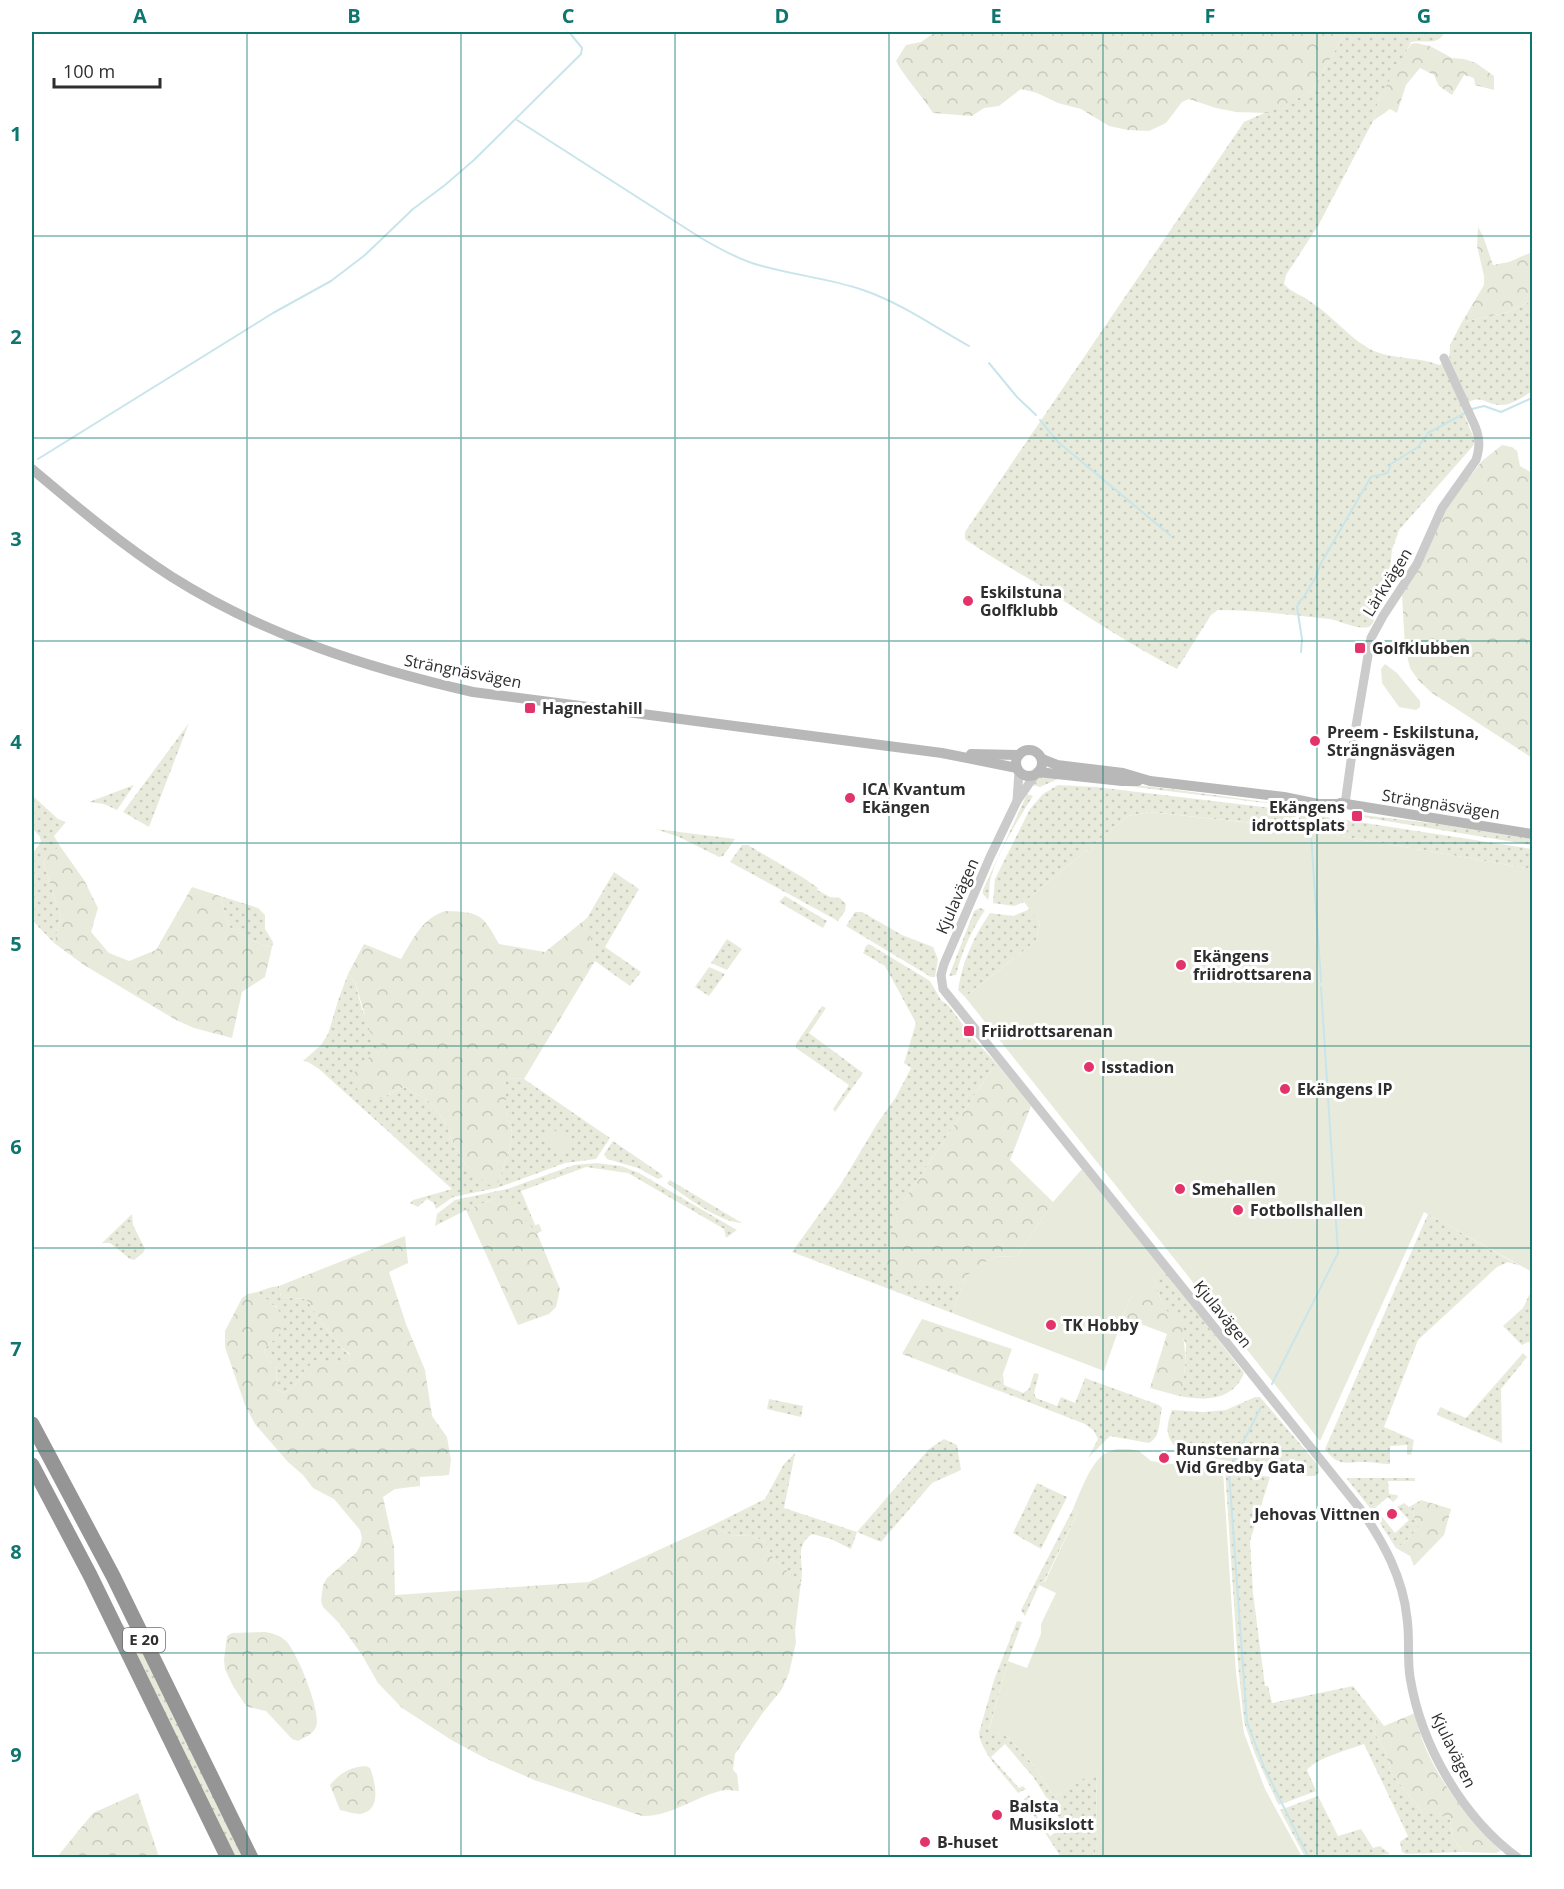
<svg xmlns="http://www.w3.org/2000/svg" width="1564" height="1889" font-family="'Open Sans',sans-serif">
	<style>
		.grass { fill: url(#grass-dots) }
		.forest { fill: url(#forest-crowns) }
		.garden { fill: #e8ebdb }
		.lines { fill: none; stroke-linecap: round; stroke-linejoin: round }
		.stream { stroke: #c8e5eb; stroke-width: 2 }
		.tertiary { stroke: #cbcbcb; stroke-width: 9 }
		.secondary { stroke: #b8b8b8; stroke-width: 10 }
		.motorway { stroke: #959595; stroke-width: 15 }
		.grid { fill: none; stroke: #0f766e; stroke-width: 1.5; stroke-opacity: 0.55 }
		.poi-dot { fill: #e2336a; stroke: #fff; stroke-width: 2 }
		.labels { text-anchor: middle; stroke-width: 6; stroke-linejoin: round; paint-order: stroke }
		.shield { fill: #fff; stroke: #6d6d6d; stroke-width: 1.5 }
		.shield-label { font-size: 15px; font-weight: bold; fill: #2e2e2e }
		.street-label { font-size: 16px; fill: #2e2e2e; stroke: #fff }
		.poi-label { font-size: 16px; font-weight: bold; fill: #2e2e2e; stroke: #fff; text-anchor: start }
		.neatline { fill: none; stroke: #0f766e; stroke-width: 2 }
		.grid-label { font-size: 20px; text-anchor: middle; font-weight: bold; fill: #0f766e }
	</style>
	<defs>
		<pattern id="grass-dots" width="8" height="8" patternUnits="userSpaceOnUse" patternTransform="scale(1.5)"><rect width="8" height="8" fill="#e8ebdb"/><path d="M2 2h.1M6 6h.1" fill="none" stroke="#c7cabc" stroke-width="1.8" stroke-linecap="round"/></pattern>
		<pattern id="forest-crowns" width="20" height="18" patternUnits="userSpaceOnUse" patternTransform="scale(1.5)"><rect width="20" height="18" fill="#e8ebdb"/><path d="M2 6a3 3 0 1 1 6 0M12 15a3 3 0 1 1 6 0" fill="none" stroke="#c7cabc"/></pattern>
	</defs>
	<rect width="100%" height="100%" fill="#fff"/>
	<g class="grass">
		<path d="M1346,32H1445C1437,47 1424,39 1411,42L1400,65L1379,98L1373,121L1318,226L1286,275L1284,284C1292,293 1302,295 1311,302C1330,314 1351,339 1370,349C1391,360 1417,356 1439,365L1449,361L1450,345L1462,322L1505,313L1532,301V391C1524,397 1512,404 1502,405C1484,406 1483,391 1461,407L1475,441L1473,446L1399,530L1392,550L1390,569L1373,623L1369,627C1356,630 1342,621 1329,619C1292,615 1255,610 1218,610L1211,615L1177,669C1126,643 1080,611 1031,580C1009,567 986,554 965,539V532L1244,122L1311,92Z"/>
		<polygon points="189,723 149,827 123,812"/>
		<polygon points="1045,774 1178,790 1307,808 1078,780 1058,779 1040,787 1033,785 1037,778"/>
		<polygon points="134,785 117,810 104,804 89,802"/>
		<polygon points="1058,785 1096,787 1296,811 1297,813 1291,827 1150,812 1128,816 1024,902 1014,906 993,903 995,879 1030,809 1043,794"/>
		<path d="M1027,794L1033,796C1019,818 995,857 990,881C989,888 990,894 988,900L983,894V890Z"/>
		<polygon points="33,796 58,819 66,822 54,836 60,846 43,861 61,917 54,943 32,920 32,854 41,842 40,837 32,828 32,798"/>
		<polygon points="1301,813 1532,849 1532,869 1295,828"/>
		<polygon points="1363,815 1439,824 1532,839 1532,845 1362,817"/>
		<polygon points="656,829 735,839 723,856 719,857 679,837"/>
		<polygon points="742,845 748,845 802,877 818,888 817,890 830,897 840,898 846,904 845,911 838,921 730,862"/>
		<polygon points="614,872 639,889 605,947 641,972 630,986 595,961 588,931 587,918"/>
		<polygon points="220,896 258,908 265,915 265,929 273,942 272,947 258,943 229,927"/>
		<polygon points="785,896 827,921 823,928 779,902"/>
		<path d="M980,908L985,910C971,931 962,951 956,975L949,976L974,911Z"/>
		<path d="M1030,909L1040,923L1036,941L965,997L958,990C963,960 973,938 990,913L1013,916Z"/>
		<polygon points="855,912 862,912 902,935 933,947 938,959 935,977 931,977 846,926"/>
		<polygon points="727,939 742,949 727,970 711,963"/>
		<polygon points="869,944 930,981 941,1000 949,1006 971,1036 996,1063 901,1205 957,1283 966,1276 952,1313 792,1252 841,1184 877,1124 896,1097 911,1068 904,1063 916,1023 885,966 863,953 866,946"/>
		<polygon points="709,967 725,974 709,996 695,987"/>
		<polygon points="348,974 355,982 362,1010 382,1044 375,1101 404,1087 428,1100 444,1120 455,1147 467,1167 498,1183 510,1148 512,1132 506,1112 506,1078 524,1079 610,1138 596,1159 565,1163 497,1188 453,1197 436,1209 434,1203 427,1199 418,1207 410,1203 413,1200 452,1189 319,1069 308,1062 303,1061 321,1045 328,1034 339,998"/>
		<polygon points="822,1006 826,1008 809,1033 863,1073 835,1112 833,1109 849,1085 796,1048 796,1044"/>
		<polygon points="613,1141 661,1174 663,1177 658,1179 638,1168 607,1159 604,1154"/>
		<polygon points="596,1163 621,1166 639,1173 737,1230 726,1238 724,1229 628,1173 586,1167 521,1191 535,1225 539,1224 542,1231 537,1233 496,1198 466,1210 435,1226 437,1214 455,1200 507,1189 574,1165"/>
		<path d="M670,1180L742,1223C719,1222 686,1197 667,1183Z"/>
		<polygon points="132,1214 133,1225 145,1249 143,1253 134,1260 130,1259 110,1243 102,1243"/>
		<path d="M1428,1214L1520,1266L1508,1262L1497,1267L1418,1340L1384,1427L1414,1440L1411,1455L1407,1454V1445L1390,1446V1464C1382,1464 1373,1462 1365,1462C1345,1462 1338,1467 1325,1449Z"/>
		<path d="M1164,1270L1244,1373C1233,1401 1205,1401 1179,1396L1185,1370L1186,1344L1172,1316L1164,1310L1154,1278Z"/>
		<polygon points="279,1286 281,1297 306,1299 339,1346 350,1355 349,1363 306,1368 294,1387 283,1393 276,1389 277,1365 270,1362 264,1351 269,1343 278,1338 277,1307 257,1292 272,1287"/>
		<polygon points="1532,1289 1532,1343 1528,1342 1522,1345 1503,1326 1523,1308"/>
		<polygon points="1523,1353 1527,1357 1501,1389 1502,1443 1437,1415 1440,1407 1466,1418"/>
		<path d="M1034,1373L1039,1374L1034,1393L1036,1398L1057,1406L1061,1397L1075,1403L1085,1378L1159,1405L1162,1408C1159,1420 1161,1437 1149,1443L1110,1436L1088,1458L1098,1439L1094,1431L1085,1424L997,1390L1003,1374L1004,1385L1023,1393L1029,1389Z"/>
		<path d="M1255,1397H1260L1318,1465L1319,1472L1315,1476H1305L1181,1452C1165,1439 1165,1428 1172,1410L1204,1412L1226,1410Z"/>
		<polygon points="769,1399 803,1406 801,1417 767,1409"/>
		<path d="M944,1439L957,1445L961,1470L932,1483L881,1542L857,1532L851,1549L831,1539L812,1534C793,1547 805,1564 801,1582L774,1560L764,1541L752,1536L732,1535L711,1526L765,1499L784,1464L795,1453L784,1508L857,1532L929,1449Z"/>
		<path d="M1225,1469L1270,1477L1250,1541L1253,1593L1265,1686H1268L1272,1703L1353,1686L1377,1717L1373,1730L1385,1751L1391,1773L1423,1813H1438L1450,1819L1453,1839L1464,1852L1406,1854L1402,1852L1400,1842L1408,1836L1364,1744C1348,1750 1316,1758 1307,1770L1316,1791L1279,1805L1277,1802L1255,1754L1244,1722L1238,1664Z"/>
		<polygon points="1348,1478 1415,1478 1415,1481 1388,1481 1389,1494 1397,1495 1398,1497 1393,1502 1388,1497 1375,1508 1395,1533 1409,1520 1397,1507 1404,1503 1409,1507 1421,1500 1422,1501 1414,1507 1413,1515 1419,1527 1405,1542 1396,1548 1370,1508 1347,1479"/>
		<polygon points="1037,1483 1067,1497 1041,1549 1013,1533"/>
		<polygon points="1073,1509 1078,1512 1044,1582 1041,1581 1025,1616 1021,1610"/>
		<polygon points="118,1620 139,1641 246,1857 234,1857"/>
		<path d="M1017,1621L1022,1622L1008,1661L989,1729L1008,1737L1030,1761L1055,1797L1096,1770L1097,1844L1094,1857H1061L1024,1801V1799L1029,1795L1032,1799L1028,1802L1050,1836L1065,1827L1034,1778L1005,1744L991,1757L1019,1788L1023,1786L1026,1789L1018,1793C1006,1777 981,1753 979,1733L994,1680Z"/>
		<polygon points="1318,1796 1338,1836 1361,1829 1373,1848 1380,1846 1390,1854 1352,1857 1305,1857 1280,1810"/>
	</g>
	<g class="forest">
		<path d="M935,32H1346L1311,92L1267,113L1236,112L1216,108L1189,99L1182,102L1166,123L1149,131L1128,130L1109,126L1081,109L1058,103L1037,93L1021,89L999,106L984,108L972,116L933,113C922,95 906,80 896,61L906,45L921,42Z"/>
		<polygon points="1416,43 1430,46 1452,58 1464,59 1476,63 1494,76 1494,90 1475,85 1474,78 1464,75 1452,95 1439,86 1434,75 1420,68 1406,85 1397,113 1390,109 1373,121 1379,98 1411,44"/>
		<polygon points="1478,227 1483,236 1493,265 1509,262 1532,252 1532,301 1505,313 1462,322 1484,285 1484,276 1477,246"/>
		<polygon points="1502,445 1512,447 1517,451 1520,466 1532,473 1532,758 1432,693 1419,681 1410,668 1405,647 1402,595 1448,504 1482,461"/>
		<polygon points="60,846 84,880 98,908 91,932 109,953 129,961 156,950 192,887 220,896 229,927 258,943 272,947 265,977 242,992 232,1038 194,1028 176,1020 84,965 54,943 61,917 43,861"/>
		<path d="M446,911C481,912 483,915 499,944L545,952L587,918L595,961L524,1079L506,1078V1112L512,1132L510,1148L498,1183L489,1185L467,1167L455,1147L444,1120L428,1100L404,1087L375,1101L362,1097L350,1077L382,1044L370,1032L355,982L348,974L364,944L401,959C413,939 423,917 446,911Z"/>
		<polygon points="996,1063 1031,1106 1010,1160 1053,1202 1017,1256 993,1257 957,1283 901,1283 882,1259 901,1205"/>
		<polygon points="496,1198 509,1202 537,1233 560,1289 556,1307 549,1314 518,1325 466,1210"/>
		<path d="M405,1236L408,1263L389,1272L406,1324L425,1370L432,1416L447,1437L451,1460L449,1475L420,1477V1486L395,1489L383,1497L394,1547L395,1595L589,1582L711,1526L732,1535L752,1536L764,1541L774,1560L801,1582L795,1631L796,1643L789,1673L782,1689L762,1714L735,1754L733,1770L737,1774L739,1791C733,1791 726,1789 720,1791C693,1798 670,1817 642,1816L534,1780L483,1757L453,1741L402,1708L378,1683L362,1655L339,1623L323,1607L321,1601L323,1585L327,1578L356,1553L360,1546L362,1538L360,1530L334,1499L313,1488L303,1475L288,1462L255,1424L245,1405L225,1347V1331L242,1298L248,1294L257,1292C278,1307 287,1311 278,1338L269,1343L264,1351L270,1362L277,1364L276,1389L283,1393L294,1387L306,1368L319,1359L333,1364L349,1363L350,1354L339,1346L306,1299L281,1297L279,1286Z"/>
		<path d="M1154,1278C1160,1295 1161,1314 1180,1318C1185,1343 1189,1371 1179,1396L1150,1388L1167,1334L1123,1317L1129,1300Z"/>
		<polygon points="922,1319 1012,1349 997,1390 902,1354"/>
		<polygon points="1421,1500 1451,1509 1444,1535 1414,1566 1410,1556 1396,1548 1405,1542 1419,1527 1413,1515 1414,1507 1422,1501"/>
		<path d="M265,1632C272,1633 280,1635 286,1641C297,1652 322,1713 316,1727C313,1734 304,1738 298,1741L292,1739L266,1711L248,1707L244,1703L233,1686L225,1669L224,1660L227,1636L232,1633Z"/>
		<path d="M1415,1713C1421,1748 1443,1785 1466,1813C1477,1826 1490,1838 1501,1851L1496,1853L1464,1852L1453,1839L1450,1819L1438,1813H1423L1391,1773L1385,1751L1373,1730L1377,1717L1384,1726Z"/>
		<path d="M366,1766L370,1768C375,1781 383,1812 359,1814C354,1814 346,1811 340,1810L330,1785C340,1773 350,1767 366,1766Z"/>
		<polygon points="138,1793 159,1857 57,1857 93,1813"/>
	</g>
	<g class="garden">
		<polygon points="1385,664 1397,673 1420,701 1420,707 1416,710 1399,707 1382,683 1381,669"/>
		<polygon points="1150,812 1289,827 1532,869 1532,1272 1424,1212 1320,1441 965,997 1036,941 1040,923 1024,902 1128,816"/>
		<polygon points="549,1127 573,1142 565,1155 541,1140"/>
		<polygon points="1082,1169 1164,1270 1129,1300 1104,1371 952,1313 966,1276 993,1257 1017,1256 1053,1202"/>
		<path d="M1116,1449H1129L1139,1451L1151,1461L1223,1471L1236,1673L1244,1733L1265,1789L1302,1857H1094L1097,1844L1096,1771L1055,1797L1030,1761L1008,1737L989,1730L1008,1661L1027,1668L1041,1634V1624L1056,1593L1039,1585L1041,1581L1045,1582L1078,1512L1073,1509C1079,1495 1090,1464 1103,1455C1106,1452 1112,1451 1116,1449Z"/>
	</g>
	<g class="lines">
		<g class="stream">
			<path d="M517,120L701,238C718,248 736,258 755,264C791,275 828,278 863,290C903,304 933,326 969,346"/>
			<polyline points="989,363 1017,397 1036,415"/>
			<polyline points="1472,409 1484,406 1501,412 1532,398"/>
			<polyline points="1040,420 1058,442 1170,535"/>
			<polyline points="38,459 273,313 331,281 365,255 413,209 445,185 474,160 581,54 582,48 569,32"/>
			<polyline points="1301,652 1302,639 1297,607 1299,602 1303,598 1316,577 1320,565 1371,477 1384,474 1388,472 1391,464 1418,447 1428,433 1465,413"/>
			<polyline points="1310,820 1321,982"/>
			<polyline points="1272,1384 1338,1253 1321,987"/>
			<polyline points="1234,1460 1261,1407"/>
			<polyline points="1229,1472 1247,1722 1264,1767 1309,1858"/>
		</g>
		<g class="tertiary">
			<path d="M1035,775L1017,801L990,857L944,964L941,975L943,989L1361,1510C1384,1543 1403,1578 1407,1618C1410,1638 1407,1658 1410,1677C1421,1745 1462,1817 1518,1858"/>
			<polyline points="1017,801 1019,771"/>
			<path d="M1345,804L1355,732L1371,638L1383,616L1417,564L1442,508L1476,460C1480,447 1480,439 1475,426L1444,358"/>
		</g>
		<g class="secondary">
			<path d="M32,469C77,507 122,545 172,577C264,635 367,668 473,692L942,753L1017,768"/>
			<circle cx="1029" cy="763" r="13"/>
			<polyline points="971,754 1019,755"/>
			<polyline points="1042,759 1057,765 1123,773 1150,781 1284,797 1318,804 1345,804"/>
			<polyline points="1038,772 1122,781 1138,781"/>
			<polyline points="1340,803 1532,834"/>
		</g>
		<g class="motorway">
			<polyline points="32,1424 113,1576 251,1858"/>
			<polyline points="32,1465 90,1575 228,1858"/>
		</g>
	</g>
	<path class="grid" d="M247,32V1858M461,32V1858M675,32V1858M889,32V1858M1103,32V1858M1317,32V1858M32,236H1532M32,438H1532M32,641H1532M32,843H1532M32,1046H1532M32,1248H1532M32,1451H1532M32,1653H1532"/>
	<g class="poi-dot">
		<circle cx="968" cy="601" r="6"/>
		<rect x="1354" y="642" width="12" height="12" rx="3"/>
		<rect x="524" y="702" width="12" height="12" rx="3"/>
		<circle cx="1315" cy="741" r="6"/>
		<circle cx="850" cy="798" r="6"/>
		<rect x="1351" y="810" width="12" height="12" rx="3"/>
		<circle cx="1181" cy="965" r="6"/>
		<rect x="963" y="1025" width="12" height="12" rx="3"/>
		<circle cx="1089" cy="1067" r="6"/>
		<circle cx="1285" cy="1089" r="6"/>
		<circle cx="1180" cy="1189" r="6"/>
		<circle cx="1238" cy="1210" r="6"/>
		<circle cx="1051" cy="1325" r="6"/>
		<circle cx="1164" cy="1458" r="6"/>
		<circle cx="1392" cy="1514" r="6"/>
		<circle cx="997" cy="1815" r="6"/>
		<circle cx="925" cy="1842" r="6"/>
	</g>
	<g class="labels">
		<rect class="shield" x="123" y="1628" width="42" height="24" rx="4.5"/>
		<g class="shield-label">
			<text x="144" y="1645">E 20</text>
		</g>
		<g class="street-label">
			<text transform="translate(1387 582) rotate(-58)" y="6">Lärkvägen</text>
			<text transform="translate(463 671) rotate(11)" y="6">Strängnäsvägen</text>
			<text transform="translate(1441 804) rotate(9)" y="6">Strängnäsvägen</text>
			<text transform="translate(957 896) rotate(-66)" y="6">Kjulavägen</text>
			<text transform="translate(1223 1314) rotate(51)" y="6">Kjulavägen</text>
			<text transform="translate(1454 1750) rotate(64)" y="6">Kjulavägen</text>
		</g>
		<g class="poi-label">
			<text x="980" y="598">Eskilstuna<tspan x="980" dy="18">Golfklubb</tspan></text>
			<text x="1372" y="654">Golfklubben</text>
			<text x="542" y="714">Hagnestahill</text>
			<text x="1327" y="738">Preem - Eskilstuna,<tspan x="1327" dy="18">Strängnäsvägen</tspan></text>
			<text x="862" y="795">ICA Kvantum<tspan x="862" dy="18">Ekängen</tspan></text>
			<text x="1345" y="813" text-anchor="end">Ekängens<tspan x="1345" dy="18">idrottsplats</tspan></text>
			<text x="1193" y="962">Ekängens<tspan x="1193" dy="18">friidrottsarena</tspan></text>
			<text x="981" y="1037">Friidrottsarenan</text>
			<text x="1101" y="1073">Isstadion</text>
			<text x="1297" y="1095">Ekängens IP</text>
			<text x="1192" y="1195">Smehallen</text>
			<text x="1250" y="1216">Fotbollshallen</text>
			<text x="1063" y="1331">TK Hobby</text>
			<text x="1176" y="1455">Runstenarna<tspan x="1176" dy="18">Vid Gredby Gata</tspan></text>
			<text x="1380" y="1520" text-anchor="end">Jehovas Vittnen</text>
			<text x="1009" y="1812">Balsta<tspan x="1009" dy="18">Musikslott</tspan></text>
			<text x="937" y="1848">B-huset</text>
		</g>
	</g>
	<rect width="1564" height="1889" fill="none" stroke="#ffffff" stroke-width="66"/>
	<path d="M54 78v9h106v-9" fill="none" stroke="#2e2e2e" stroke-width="3"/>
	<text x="63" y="78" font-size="18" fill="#2e2e2e" stroke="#ffffff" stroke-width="4.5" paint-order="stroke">100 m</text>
	<rect x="33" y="33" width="1498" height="1823" class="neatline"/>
	<g class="grid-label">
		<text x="140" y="23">A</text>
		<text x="354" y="23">B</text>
		<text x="568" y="23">C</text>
		<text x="782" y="23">D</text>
		<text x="996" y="23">E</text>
		<text x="1210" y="23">F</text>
		<text x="1424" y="23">G</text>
		<text x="16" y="141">1</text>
		<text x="16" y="344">2</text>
		<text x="16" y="546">3</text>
		<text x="16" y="749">4</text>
		<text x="16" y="951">5</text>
		<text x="16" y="1154">6</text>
		<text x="16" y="1356">7</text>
		<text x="16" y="1559">8</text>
		<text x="16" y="1762">9</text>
	</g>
</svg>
